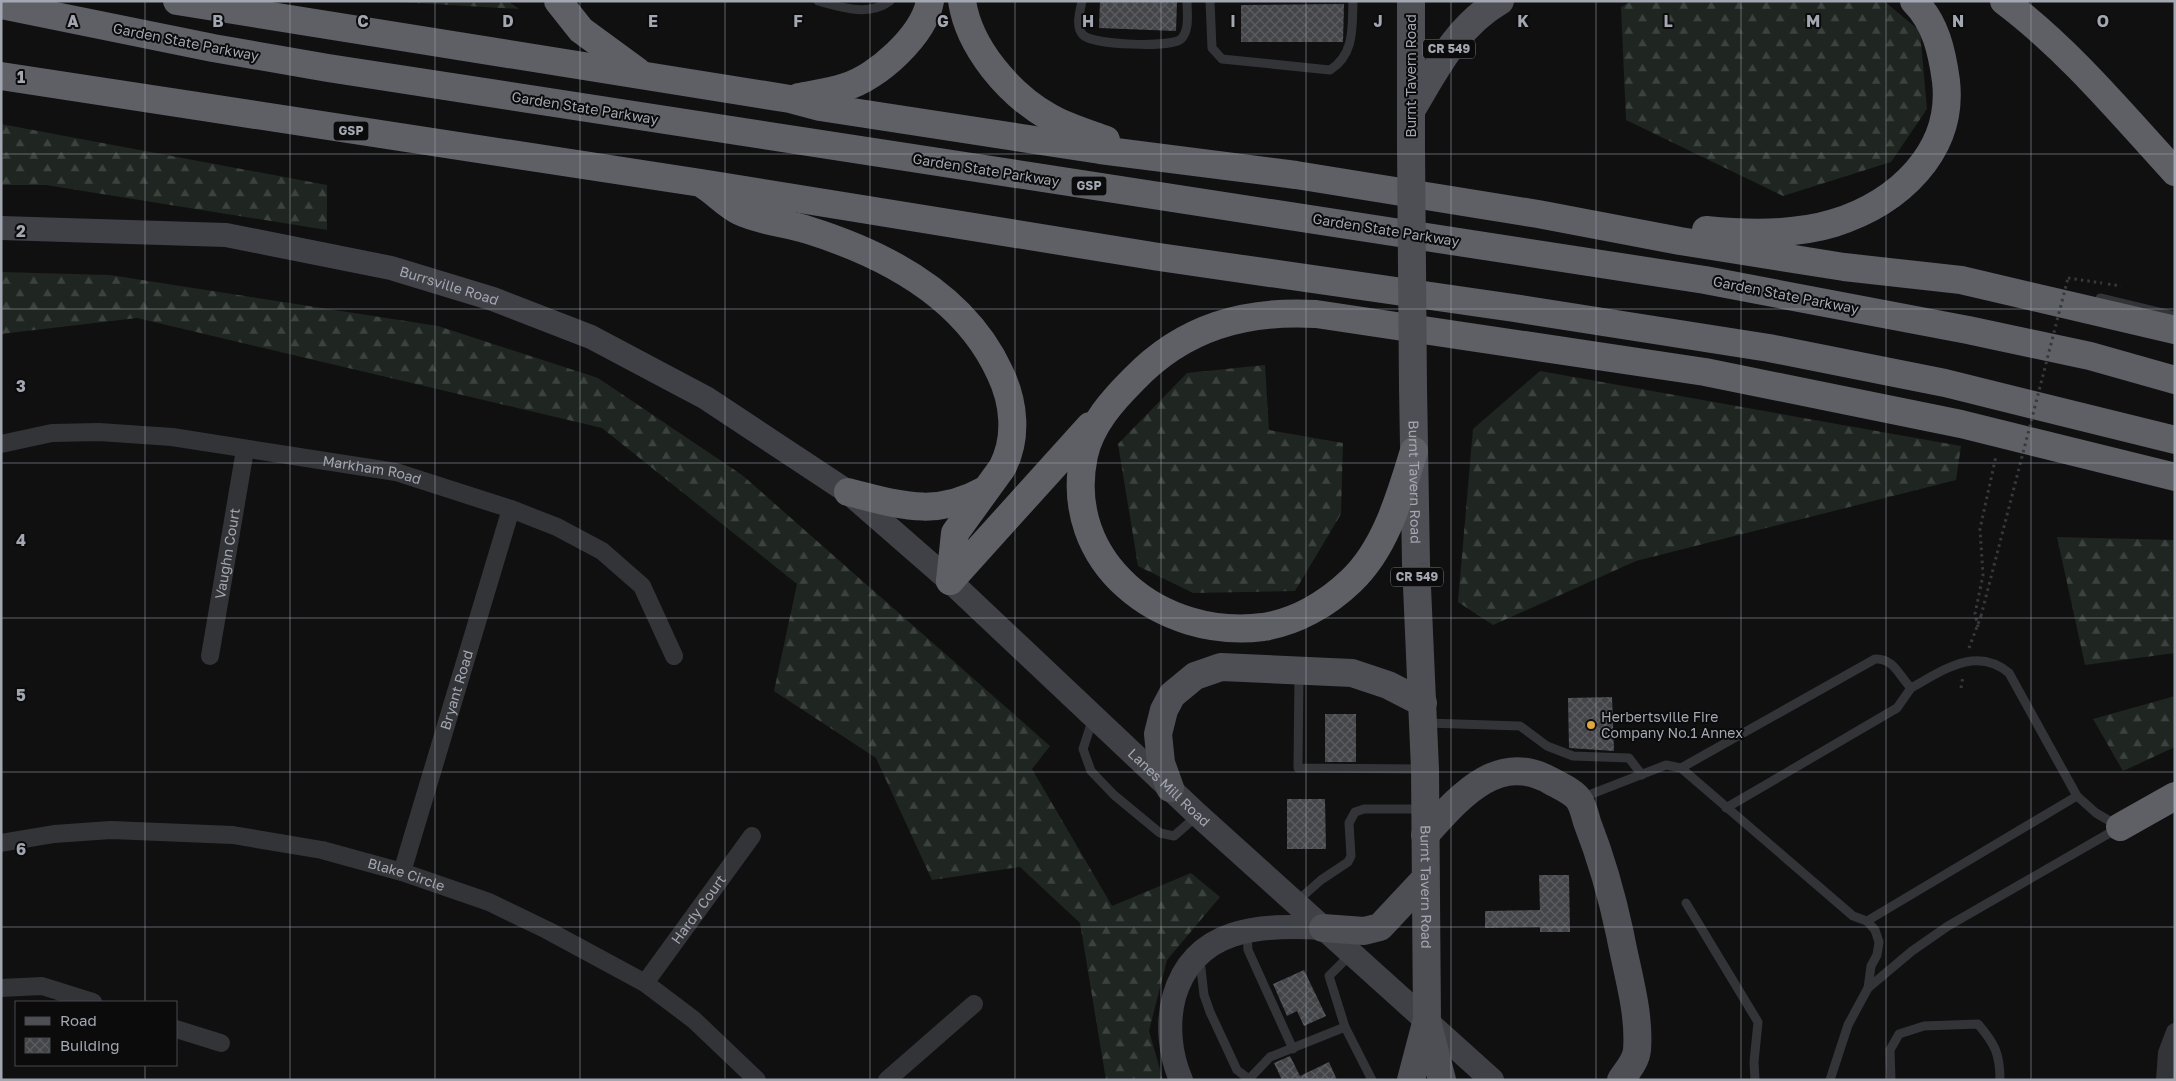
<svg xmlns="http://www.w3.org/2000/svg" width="2176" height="1081" font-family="'Golos Text',sans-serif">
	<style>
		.forest { fill: url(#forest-firs) }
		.building { fill: url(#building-cross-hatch) }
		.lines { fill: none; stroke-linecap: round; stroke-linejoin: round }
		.path { stroke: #38393d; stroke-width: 3; stroke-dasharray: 2.5 4; stroke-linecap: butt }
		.lane { stroke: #333438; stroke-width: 9 }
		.street { stroke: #333438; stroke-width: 18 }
		.secondary { stroke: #404146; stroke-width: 24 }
		.primary { stroke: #4e4f55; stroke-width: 28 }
		.highway { stroke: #5e6066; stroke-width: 28 }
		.path-bridge { stroke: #38393d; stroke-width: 3; stroke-dasharray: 2.5 4; stroke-linecap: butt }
		.primary-bridge { stroke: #4e4f55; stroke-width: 28 }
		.grid { fill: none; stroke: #a3a7b1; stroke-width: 1; stroke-opacity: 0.55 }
		.poi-dot { fill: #dea63b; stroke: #0b0b0c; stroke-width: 2 }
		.labels { text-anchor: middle; stroke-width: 4; stroke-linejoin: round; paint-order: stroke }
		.shield { fill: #0b0b0c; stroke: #757880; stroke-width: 1 }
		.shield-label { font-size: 12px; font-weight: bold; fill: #a3a7b1 }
		.street-label { font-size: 14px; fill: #a3a7b1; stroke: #0b0b0c }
		.poi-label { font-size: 14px; fill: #a3a7b1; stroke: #0b0b0c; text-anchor: start }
		.grid-label { font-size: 16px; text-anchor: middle; font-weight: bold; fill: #a3a7b1; stroke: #0b0b0c; stroke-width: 4; stroke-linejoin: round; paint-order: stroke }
	</style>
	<defs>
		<pattern id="forest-firs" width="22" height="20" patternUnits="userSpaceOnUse" patternTransform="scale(1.25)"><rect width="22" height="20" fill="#1f2520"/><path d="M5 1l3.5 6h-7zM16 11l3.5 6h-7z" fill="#3c423e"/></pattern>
		<pattern id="building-cross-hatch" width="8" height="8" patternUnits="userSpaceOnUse" patternTransform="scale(1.25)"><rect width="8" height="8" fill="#444549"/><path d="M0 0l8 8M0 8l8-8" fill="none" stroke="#5c5d61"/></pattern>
	</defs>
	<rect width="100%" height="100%" fill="#101011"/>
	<g class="forest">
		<polygon points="381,1 508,1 519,9"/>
		<polygon points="1632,1 1884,1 1920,31 1927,109 1891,162 1783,196 1626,120 1621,7"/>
		<polygon points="1,124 327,185 327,230 46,185 1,185"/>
		<polygon points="1,272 110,275 438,326 598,378 742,475 1050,746 1032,769 1112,906 1191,873 1220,897 1167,960 1149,1031 1163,1080 1106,1080 1080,923 1020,867 932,880 876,758 774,691 797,584 602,428 137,318 1,334"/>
		<polygon points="1265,365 1269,430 1343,443 1341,514 1295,591 1193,593 1138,566 1118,444 1187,373"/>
		<polygon points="1540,371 1961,446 1956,480 1636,561 1493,625 1458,602 1473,429"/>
		<polygon points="2057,537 2175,540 2175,653 2085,665"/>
		<polygon points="2175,696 2175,747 2123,771 2093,719"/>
	</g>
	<g class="building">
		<polygon points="1100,1 1177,1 1176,31 1099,28"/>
		<polygon points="1344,4 1343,42 1241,42 1241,5"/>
		<polygon points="1612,697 1614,751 1569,748 1568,698"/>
		<rect x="1325" y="714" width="31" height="48"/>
		<polygon points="1287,799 1325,799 1326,849 1287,849"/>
		<polygon points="1539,875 1569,875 1570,932 1540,932 1540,927 1485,928 1485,911 1540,910"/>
		<polygon points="1304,970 1326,1016 1304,1026 1297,1011 1287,1016 1273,984"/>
		<polygon points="1290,1056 1300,1076 1329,1062 1337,1080 1282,1080 1274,1063"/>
	</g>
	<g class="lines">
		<g class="path">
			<polyline points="2068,278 2102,283"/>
			<polyline points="2108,284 2121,286"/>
			<polyline points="1978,627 1975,614 1983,575 1980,529 1996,456"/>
			<polyline points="1969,648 1981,616"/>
			<polyline points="1961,688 1963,676"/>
		</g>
		<g class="lane">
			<path d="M818,1C840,7 869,17 890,1"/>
			<path d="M1082,1C1080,11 1075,27 1083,35C1093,45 1172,48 1181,39C1190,30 1187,13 1187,1"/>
			<path d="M1210,1L1212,48L1222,59L1330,70C1355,54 1352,27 1353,1"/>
			<polyline points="2100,298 2175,316"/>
			<polyline points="1299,673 1298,768 1423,769"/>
			<polyline points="1093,718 1083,749 1091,771 1114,795 1160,833 1174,836 1198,815"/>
			<polyline points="1427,723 1520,726 1547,746 1573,756 1629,758 1642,775"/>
			<path d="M1681,768L1875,659C1894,658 1899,676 1911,688C1942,671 1976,645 2009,673L2077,796L2096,813L2120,827L1948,926L1912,951L1868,988"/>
			<polyline points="1581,798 1666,765 1681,768 1853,916 1867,921 1875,930 1879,942 1877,955 1871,966 1868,988 1848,1025 1830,1080"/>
			<polyline points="1726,808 1897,708 1911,688"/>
			<polyline points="1295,903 1321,880 1348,862 1351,856 1349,823 1355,812 1364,809 1423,809"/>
			<polyline points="1686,903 1758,1022 1754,1062 1755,1080"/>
			<polyline points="1867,921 2077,796"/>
			<polyline points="1247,932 1248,950 1293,1049"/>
			<polyline points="1351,954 1329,976 1345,1027 1372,1080"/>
			<polyline points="1200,960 1204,995 1210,1012 1237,1070 1249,1079 1270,1057 1345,1027"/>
			<path d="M1891,1080L1890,1050L1899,1034L1924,1026L1978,1024C1995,1044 2000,1054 2000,1080"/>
		</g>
		<g class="street">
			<path id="s1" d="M1,444L52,433L99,432L172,437L396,472L511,509L557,527L602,551L642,586L674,656"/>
			<path id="s2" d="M210,656L245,450"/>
			<path id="s3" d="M1,843L54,834L111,830L233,835L322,850L402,872L489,902L547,930L645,983L694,1020L757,1080"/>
			<path id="s4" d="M402,872L511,509"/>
			<path id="s5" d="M645,983L752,836"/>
			<polyline points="1,988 42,986 93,1002"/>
			<polyline points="176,1029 221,1043"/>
			<polyline points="887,1080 974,1004"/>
			<polyline points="2165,1080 2167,1053 2175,1032"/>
		</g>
		<g class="secondary">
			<path id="s6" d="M1,228L226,235L391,268L493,299L591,337L706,398L848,492L950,581L1198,815L1492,1080"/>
			<path d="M1181,1080C1170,1055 1167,1024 1174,997C1194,927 1261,924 1323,928"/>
		</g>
		<g class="primary">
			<polyline points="1411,1 1411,147"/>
			<path d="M1412,109C1436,69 1457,26 1500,1"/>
			<path id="s7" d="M1413,387L1416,564L1425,769L1427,1021L1442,1080"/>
			<polyline points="1170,788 1161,763 1158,734 1164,710 1172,695 1195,676 1221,667 1352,673 1388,685 1423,703"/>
			<path d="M1425,835C1458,799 1497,750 1551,781C1560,786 1574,792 1579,800C1583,806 1585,815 1587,822C1601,858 1612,896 1620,934C1627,972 1640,1012 1637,1050C1636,1061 1627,1071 1621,1080"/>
			<polyline points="1323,928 1364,931 1380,927 1424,880"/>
			<polyline points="1411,1080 1426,1023"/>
		</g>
		<g class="highway">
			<polyline points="177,1 790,99 820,107 1100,150 1296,175 1538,214 1680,241 1844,267 1961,280 2175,330"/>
			<polyline points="558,1 581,30 637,71"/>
			<path d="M962,1C969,48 1009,94 1049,117C1066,127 1087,133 1106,140"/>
			<path d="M2004,1C2068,49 2121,113 2175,172"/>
			<polyline points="1,5 213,48 328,68 1705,280 1968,330 2090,356 2175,380"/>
			<polyline points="1,76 701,183 1159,257 1514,308 1769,348 1945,383 2175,440"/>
			<path d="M799,97C814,94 830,92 845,87C877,78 924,35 930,1"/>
			<path d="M705,186C716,193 727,205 739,211C759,221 786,223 808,230C885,254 965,296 1000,373C1014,402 1018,438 1002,468L955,533L950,581"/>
			<path d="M1706,230C1747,234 1795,235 1834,223C1898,203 1954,152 1946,81C1942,52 1936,23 1914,1"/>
			<path d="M1414,451C1400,496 1386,548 1351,581C1327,604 1296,622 1263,627C1162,640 1061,563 1084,455C1091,424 1113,400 1134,379C1184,327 1245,310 1316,314L1705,372L1961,424L2175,477"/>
			<path d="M848,492C900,505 935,518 985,490"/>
			<polyline points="950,581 1090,426"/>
			<polyline points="2120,827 2175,796"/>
		</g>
		<polyline class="path-bridge" points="1981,616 2068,278"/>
		<polyline class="primary-bridge" points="1411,147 1413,387"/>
	</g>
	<path class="grid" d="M145,1V1002M290,1V1080M435,1V1080M580,1V1080M725,1V1080M870,1V1080M1015,1V1080M1161,1V1080M1306,1V1080M1451,1V1080M1596,1V1080M1741,1V1080M1886,1V1080M2031,1V1080M1,154H2175M1,309H2175M1,463H2175M1,618H2175M1,772H2175M1,927H2175M145,1065V1080"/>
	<circle class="poi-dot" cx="1591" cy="725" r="5"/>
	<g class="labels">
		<g class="shield">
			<rect x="1423" y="39.5" width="52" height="19" rx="4"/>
			<rect x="333.5" y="121.5" width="35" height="19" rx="4"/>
			<rect x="1071.5" y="176.5" width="35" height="19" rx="4"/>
			<rect x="1391" y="567.5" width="52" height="19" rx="4"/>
		</g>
		<g class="shield-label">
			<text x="1449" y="53">CR 549</text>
			<text x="351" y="135">GSP</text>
			<text x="1089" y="190">GSP</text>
			<text x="1417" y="581">CR 549</text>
		</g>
		<g class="street-label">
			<text transform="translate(186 42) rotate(11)" y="5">Garden State Parkway</text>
			<text transform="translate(1411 76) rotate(-90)" y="5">Burnt Tavern Road</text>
			<text transform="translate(585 108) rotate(9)" y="5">Garden State Parkway</text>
			<text transform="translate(986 170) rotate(9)" y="5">Garden State Parkway</text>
			<text transform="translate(1386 230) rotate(9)" y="5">Garden State Parkway</text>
			<text dy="5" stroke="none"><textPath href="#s6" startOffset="454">Burrsville Road</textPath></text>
			<text transform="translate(1786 295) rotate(11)" y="5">Garden State Parkway</text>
			<text dy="5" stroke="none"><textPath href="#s1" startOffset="375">Markham Road</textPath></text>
			<text dy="5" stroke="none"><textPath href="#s7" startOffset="95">Burnt Tavern Road</textPath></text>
			<text dy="5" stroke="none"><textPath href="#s2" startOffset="104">Vaughn Court</textPath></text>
			<text dy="5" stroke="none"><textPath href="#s4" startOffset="190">Bryant Road</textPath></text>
			<text dy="5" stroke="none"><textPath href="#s6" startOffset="1342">Lanes Mill Road</textPath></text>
			<text dy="5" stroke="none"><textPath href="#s3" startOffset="411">Blake Circle</textPath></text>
			<text dy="5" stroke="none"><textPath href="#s7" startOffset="500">Burnt Tavern Road</textPath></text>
			<text dy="5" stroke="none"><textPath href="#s5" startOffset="91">Hardy Court</textPath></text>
		</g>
		<g class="poi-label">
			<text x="1601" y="722">Herbertsville Fire<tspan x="1601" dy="16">Company No.1 Annex</tspan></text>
		</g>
	</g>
	<g class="grid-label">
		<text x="73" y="27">A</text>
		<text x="218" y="27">B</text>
		<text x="363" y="27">C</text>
		<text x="508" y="27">D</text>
		<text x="653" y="27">E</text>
		<text x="798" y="27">F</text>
		<text x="943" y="27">G</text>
		<text x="1088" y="27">H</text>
		<text x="1233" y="27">I</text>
		<text x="1378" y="27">J</text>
		<text x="1523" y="27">K</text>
		<text x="1668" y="27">L</text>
		<text x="1813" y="27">M</text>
		<text x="1958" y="27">N</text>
		<text x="2103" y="27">O</text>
		<text x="21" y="83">1</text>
		<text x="21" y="237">2</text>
		<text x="21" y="392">3</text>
		<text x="21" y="546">4</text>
		<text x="21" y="701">5</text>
		<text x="21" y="855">6</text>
	</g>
	<rect width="2176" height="1081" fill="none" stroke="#a3a7b1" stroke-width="5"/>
	<rect x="15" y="1001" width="162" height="65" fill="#0b0b0c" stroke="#48494e"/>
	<rect x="25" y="1017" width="25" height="8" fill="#4e4f55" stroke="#48494e"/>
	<text x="60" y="1026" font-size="15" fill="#a3a7b1">Road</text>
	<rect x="25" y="1038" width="25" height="15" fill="url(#building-cross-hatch)" stroke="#48494e"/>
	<text x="60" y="1051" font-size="15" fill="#a3a7b1">Building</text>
</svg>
